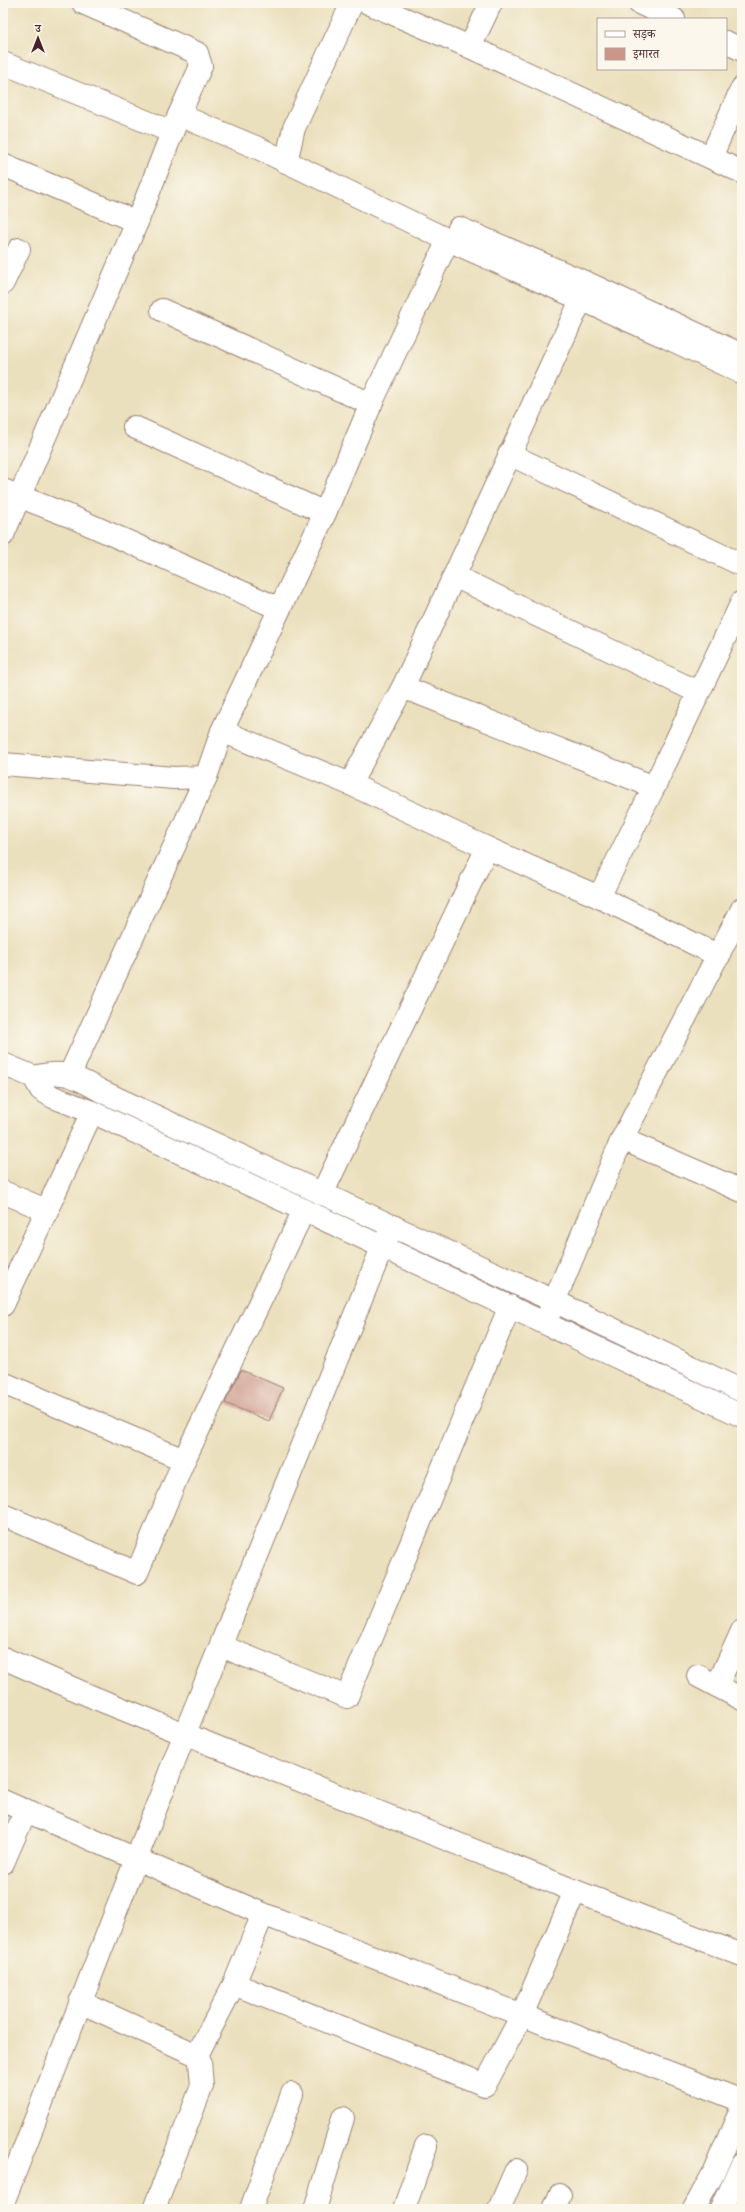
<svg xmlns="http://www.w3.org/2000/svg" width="745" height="2212" font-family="'IM FELL English','Noto Serif Devanagari',serif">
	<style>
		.building { fill: #cb9688 }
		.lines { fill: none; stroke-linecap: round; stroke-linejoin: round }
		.minor-casing { stroke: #9a8074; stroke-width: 24 }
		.minor { stroke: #fff; stroke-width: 22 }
	</style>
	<rect width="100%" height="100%" fill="#fbf7ec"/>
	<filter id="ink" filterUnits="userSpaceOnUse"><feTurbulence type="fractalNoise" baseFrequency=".025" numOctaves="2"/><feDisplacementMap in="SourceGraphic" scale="8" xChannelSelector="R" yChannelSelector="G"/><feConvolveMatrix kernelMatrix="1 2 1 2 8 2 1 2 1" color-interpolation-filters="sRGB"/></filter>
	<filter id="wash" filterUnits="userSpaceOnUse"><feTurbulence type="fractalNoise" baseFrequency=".012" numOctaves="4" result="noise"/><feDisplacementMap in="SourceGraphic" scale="16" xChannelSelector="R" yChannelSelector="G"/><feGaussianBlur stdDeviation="0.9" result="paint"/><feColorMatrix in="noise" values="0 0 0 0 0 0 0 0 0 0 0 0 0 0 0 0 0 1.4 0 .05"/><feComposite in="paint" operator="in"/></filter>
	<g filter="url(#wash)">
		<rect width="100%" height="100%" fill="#ebe0bd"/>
		<g id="blocks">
			<polygon class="building" points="241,1370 283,1388 269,1421 225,1403"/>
		</g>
	</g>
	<g filter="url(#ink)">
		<use href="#blocks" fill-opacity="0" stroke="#9a8074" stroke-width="1"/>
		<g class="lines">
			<g class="minor-casing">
				<g id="minor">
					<polyline points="83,3 197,53 201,66 179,115"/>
					<polyline points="368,3 470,47 742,172"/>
					<polyline points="639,3 674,19"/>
					<polyline points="726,42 742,50"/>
					<polyline points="470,47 491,3"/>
					<polyline points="3,63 172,132"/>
					<polyline points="711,157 742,88"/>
					<polyline points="286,162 294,128 352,3"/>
					<polyline points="3,165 137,222"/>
					<polyline points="459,228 587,283 742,355"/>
					<polyline points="3,283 19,249"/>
					<polyline points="162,310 371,404"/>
					<polyline points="134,427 325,513"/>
					<polyline points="509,454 742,565"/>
					<polyline points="3,490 72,517 278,608"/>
					<polyline points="3,535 137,222 179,115 258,148 448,240 668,338 742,373"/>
					<polyline points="454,576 698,692"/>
					<polyline points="403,687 654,787"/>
					<polyline points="222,731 350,784 487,848 599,897 719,956"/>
					<polyline points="3,764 174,778 206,777"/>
					<polyline points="350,784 403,687 581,300"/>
					<polyline points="599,897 654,787 742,602"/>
					<polyline points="3,1064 34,1077 41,1090 53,1097 92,1112 304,1210 742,1416"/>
					<polyline points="70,1074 206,777 222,731 325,513 371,404 448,240"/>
					<path d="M34,1077C65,1069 74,1076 101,1091L554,1301L742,1391"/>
					<polyline points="622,1139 742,1191"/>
					<polyline points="3,1192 48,1211"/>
					<polyline points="322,1194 487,848"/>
					<polyline points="3,1305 92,1112"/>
					<polyline points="549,1314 622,1139 742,909"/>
					<polyline points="3,1383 184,1460"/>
					<polyline points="3,1515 137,1573 184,1460 304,1210"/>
					<polyline points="221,1646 347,1697 510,1306"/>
					<polyline points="3,1658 95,1698 575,1891 742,1955"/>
					<polyline points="698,1676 742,1699"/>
					<polyline points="717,1686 742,1631"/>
					<polyline points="3,1801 263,1914 742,2101"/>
					<polyline points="3,1863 26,1810"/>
					<polyline points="234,1984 485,2085 522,2015 575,1891"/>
					<polyline points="80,2002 197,2055 200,2061 202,2086 154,2209"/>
					<polyline points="197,2055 234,1984 263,1914"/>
					<polyline points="3,2203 185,1733 382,1248 393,1226"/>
					<polyline points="251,2209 292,2094"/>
					<polyline points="315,2209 343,2118"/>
					<polyline points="404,2209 426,2146"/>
					<polyline points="499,2209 516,2170"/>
					<polyline points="554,2209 560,2195"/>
					<polyline points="694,2209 713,2174 742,2107"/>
					<polyline points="722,2209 742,2164"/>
				</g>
			</g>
			<use href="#minor" class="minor"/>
		</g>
	</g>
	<rect width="745" height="2212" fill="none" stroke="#fbf7ec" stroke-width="16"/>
	<rect x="597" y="18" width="130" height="52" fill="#fbf7ec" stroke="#b4a19f"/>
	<rect x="605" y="31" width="20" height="6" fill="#ffffff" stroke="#b4a19f"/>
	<text x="633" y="38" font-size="12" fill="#4a1f2b">सड़क</text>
	<rect x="605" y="48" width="20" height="12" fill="#cb9688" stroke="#b4a19f"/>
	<text x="633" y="58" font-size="12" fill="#4a1f2b">इमारत</text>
	<g transform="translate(38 38)" stroke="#fbf7ec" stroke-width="3" paint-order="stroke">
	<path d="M0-3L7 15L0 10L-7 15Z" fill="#4a1f2b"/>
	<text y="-6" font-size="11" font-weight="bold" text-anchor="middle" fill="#4a1f2b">उ</text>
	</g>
</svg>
